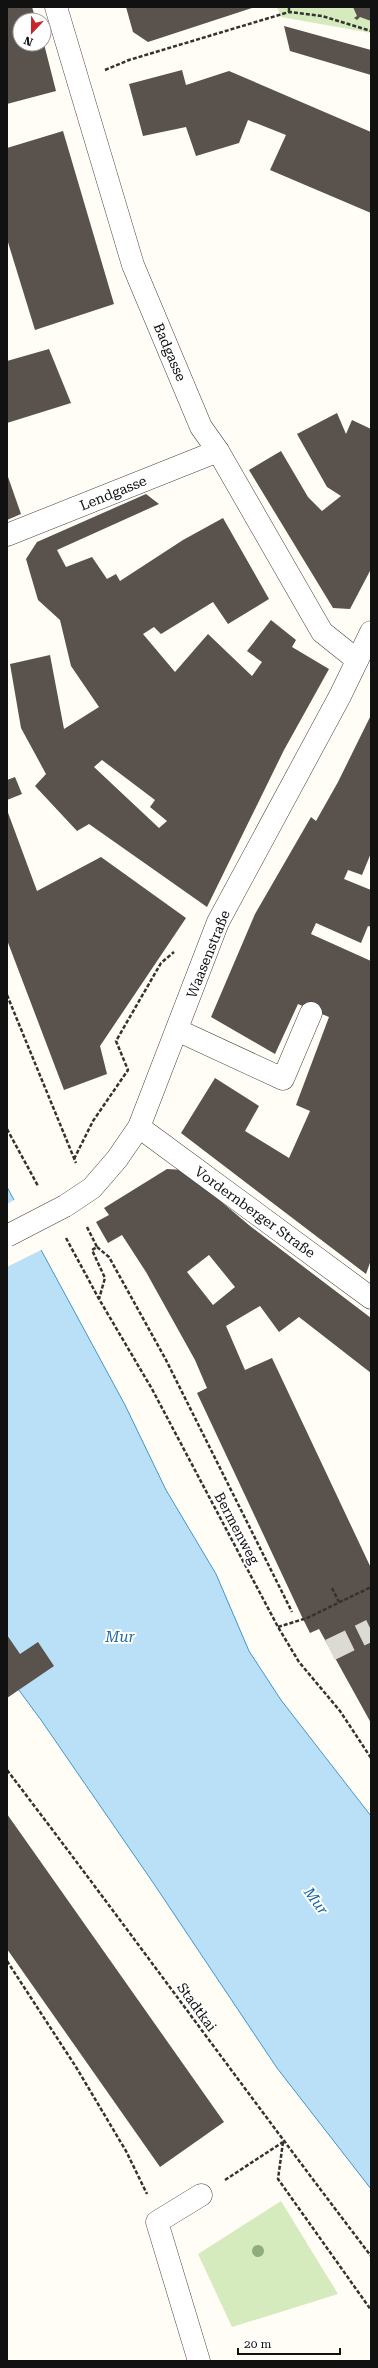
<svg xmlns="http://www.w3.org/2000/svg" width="378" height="2368" font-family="'Roboto Serif',serif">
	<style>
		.green { fill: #d5ebbd }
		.water { fill: #b9e0f7; stroke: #3f96cf }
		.pier { fill: #fffdf5 }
		.building { fill: #5a524d; fill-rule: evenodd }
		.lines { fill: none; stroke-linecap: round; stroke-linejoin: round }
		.minor-tunnel { stroke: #dbdad3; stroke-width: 22; stroke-dasharray: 22 11; stroke-linecap: butt }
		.minor-casing { stroke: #444; stroke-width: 23 }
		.path { stroke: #333; stroke-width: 2.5; stroke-dasharray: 4 2; stroke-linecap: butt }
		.minor { stroke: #fff; stroke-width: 22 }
		.minor-bridge-casing { stroke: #444; stroke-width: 23; stroke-linecap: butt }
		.minor-bridge { stroke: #fff; stroke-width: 22 }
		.tree { fill: #8dad7f }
		.labels { text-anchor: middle; stroke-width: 4; stroke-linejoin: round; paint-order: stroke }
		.street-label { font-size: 14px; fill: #111; stroke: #fff }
		.water-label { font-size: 15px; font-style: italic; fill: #1768a6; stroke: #fff }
	</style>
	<rect width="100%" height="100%" fill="#fffdf5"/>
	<g class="green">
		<polygon points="277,7 371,7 371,33 281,17"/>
		<polygon points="281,2201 338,2294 232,2327 198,2254"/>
	</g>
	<polygon class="water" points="7,1187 125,1405 166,1490 216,1574 249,1651 281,1700 371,1816 371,2189 277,2068 154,1884 41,1720 7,1674"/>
	<polygon class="pier" points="16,1199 43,1249 7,1267 7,1204"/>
	<g class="building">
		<polygon points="7,7 32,7 36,20 20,20 20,44 44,44 56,91 7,104"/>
		<polygon points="126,7 255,7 148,42 133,32"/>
		<polygon points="353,7 371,7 371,21 360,17 357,20 354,18 357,16"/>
		<polygon points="284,26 371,50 371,75 290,51"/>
		<polygon points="182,70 186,85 229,71 371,132 371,213 270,170 286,135 248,120 239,143 196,156 186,127 143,136 129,84"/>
		<polygon points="63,131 114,304 35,330 7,239 7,148"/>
		<polygon points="49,349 71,403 7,423 7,361"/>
		<polygon points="337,413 346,434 352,420 371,429 371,569 350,609 333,608 249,470 281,451 308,497 322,511 341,496 327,487 297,434"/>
		<polygon points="7,474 21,514 7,520"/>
		<path d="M146,494L159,504L57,550L66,567L92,557L107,579L116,574L120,581L183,540L223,518L269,599L228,624L213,602L161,634L154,627L143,634L175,672L208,634L252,676L262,662L247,651L271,620L296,640L292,647L329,669L284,750L207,907L89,824L77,831L35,786L46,774L21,728L10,664L50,655L64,729L99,707L71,666L60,620L38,600L26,559L37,542ZM102,760L155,800L150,807L167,821L159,828L94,767Z"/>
		<polygon points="371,715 371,853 362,875 348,870 344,879 371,890 371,927 368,926 361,943 316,923 311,934 371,961 371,1260 366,1274 181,1133 215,1078 259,1106 245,1131 289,1158 310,1111 296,1105 329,1017 298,1004 275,1054 211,1017 255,914 311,817 316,821 338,782"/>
		<polygon points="15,777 22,794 7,800 7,780"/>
		<polygon points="7,810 37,891 101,857 186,918 100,1046 107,1074 64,1090 7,940"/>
		<path d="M167,1169L184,1170L250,1226L371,1318V1373L299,1317L279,1332L260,1306L226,1326L245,1370L272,1358L371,1568V1723L319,1629L310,1633L303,1619L197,1393L207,1388L195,1360L146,1272L122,1235L108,1243L96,1222L109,1215L104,1208ZM209,1255L235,1287L213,1305L187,1272Z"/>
		<polygon points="7,1635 20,1654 38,1642 54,1666 7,1698"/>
		<polygon points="7,1814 224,2122 160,2167 7,1949"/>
	</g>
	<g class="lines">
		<polyline class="minor-tunnel" points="330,1650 371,1630"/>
		<g class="minor-casing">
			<g id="minor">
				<polyline points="56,7 133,265 201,427 218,451 322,632 357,660"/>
				<polyline points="7,535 218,451"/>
				<polyline points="177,1030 283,1079 311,1013"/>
				<polyline points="139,1127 371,1298"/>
				<polyline points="65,1206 92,1188 117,1159 139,1127 218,922 340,696 371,632"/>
				<polyline points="199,2361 157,2222 201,2195"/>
			</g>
		</g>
		<g class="path">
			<polyline points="289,12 289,7"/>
			<polyline points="105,70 129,60 289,12 322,16 371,31"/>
			<polyline points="7,995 76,1163"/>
			<polyline points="7,1129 38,1186"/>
			<polyline points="74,1159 93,1121 128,1070 116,1041 161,963 174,952"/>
			<polyline points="87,1227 97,1247 92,1250 105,1278 99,1299"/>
			<polyline points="66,1238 99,1299 152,1389 278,1627 299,1662 340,1711 371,1758"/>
			<polyline points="97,1247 109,1257 165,1358 292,1612"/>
			<polyline points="332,1588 339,1602"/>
			<polyline points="278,1627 307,1618 371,1587"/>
			<path d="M7,1770C130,1931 248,2095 371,2256"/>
			<polyline points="7,1961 76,2067 126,2151 147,2194"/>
			<polyline points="283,2142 278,2179 371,2310"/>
			<polyline points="225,2180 283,2142"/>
		</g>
		<use href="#minor" class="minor"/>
		<g class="minor-bridge-casing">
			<polyline id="minor-bridge" points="7,1236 65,1206"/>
		</g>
		<use href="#minor-bridge" class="minor-bridge"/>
	</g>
	<circle class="tree" cx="258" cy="2251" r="6"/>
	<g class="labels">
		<g class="street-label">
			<text transform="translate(170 352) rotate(67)" y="5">Badgasse</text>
			<text transform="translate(113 493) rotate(-22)" y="5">Lendgasse</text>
			<text transform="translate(208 954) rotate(-68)" y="5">Waasenstraße</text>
			<text transform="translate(255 1212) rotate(36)" y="5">Vordernberger Straße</text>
			<text transform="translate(237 1528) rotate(62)" y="5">Bermenweg</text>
			<text transform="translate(197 2007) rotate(54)" y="5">Stadtkai</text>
		</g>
		<g class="water-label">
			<text x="120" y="1642">Mur</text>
			<text transform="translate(316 1901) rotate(54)" y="5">Mur</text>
		</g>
	</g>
	<rect width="378" height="2368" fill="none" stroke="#111111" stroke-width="16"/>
	<g transform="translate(32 32) rotate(202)"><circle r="19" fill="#ffffff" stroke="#a0a0a0"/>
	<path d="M0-3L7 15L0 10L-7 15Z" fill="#c4262e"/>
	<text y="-6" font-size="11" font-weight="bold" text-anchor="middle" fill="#111111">N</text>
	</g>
	<path d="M238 2348v6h102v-6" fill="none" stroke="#111111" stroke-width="2"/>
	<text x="244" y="2348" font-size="12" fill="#111111" stroke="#ffffff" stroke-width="3" paint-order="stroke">20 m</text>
</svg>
